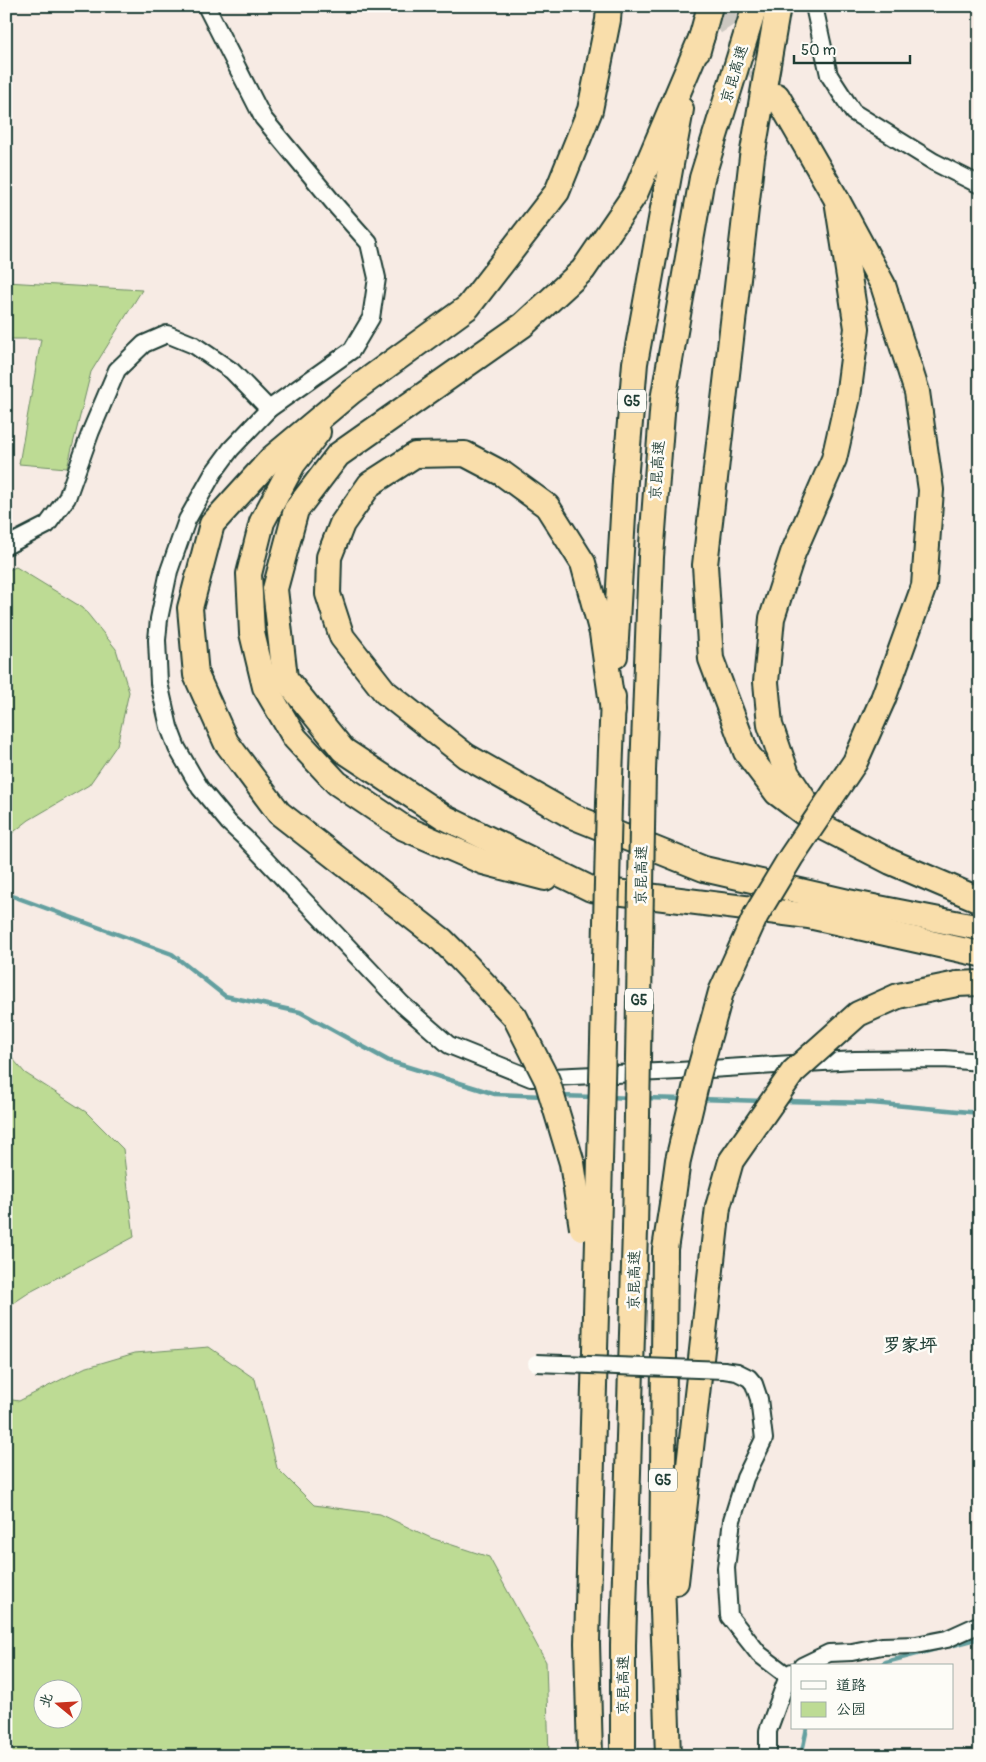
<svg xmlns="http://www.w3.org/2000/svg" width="986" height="1762" font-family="Pangolin,'LXGW WenKai TC',sans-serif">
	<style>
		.green { fill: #bddb94; stroke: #6e8c64; fill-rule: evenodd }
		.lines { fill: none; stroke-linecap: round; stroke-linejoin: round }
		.stream { stroke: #639f9f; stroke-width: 4.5 }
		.highway-tunnel { stroke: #ccc8c1; stroke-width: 24; stroke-dasharray: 24 12; stroke-linecap: butt }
		.minor-casing { stroke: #1f3d34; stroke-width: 20 }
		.highway-casing { stroke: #1f3d34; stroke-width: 28 }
		.minor { stroke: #fdfcf7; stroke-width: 16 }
		.highway { stroke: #f9deab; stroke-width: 24 }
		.minor-bridge-casing { stroke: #1f3d34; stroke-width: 20; stroke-linecap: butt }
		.highway-bridge-casing { stroke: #1f3d34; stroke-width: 28; stroke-linecap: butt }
		.minor-bridge { stroke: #fdfcf7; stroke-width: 16 }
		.highway-bridge { stroke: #f9deab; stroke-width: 24 }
		.labels { text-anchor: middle; stroke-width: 5; stroke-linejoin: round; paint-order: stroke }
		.shield { fill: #fdfcf7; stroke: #62766e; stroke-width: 1 }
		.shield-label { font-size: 14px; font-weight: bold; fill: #1f3d34 }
		.street-label { font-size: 15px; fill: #1f3d34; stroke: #fdfcf7 }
		.quarter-label { font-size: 18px; font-weight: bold; fill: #1f3d34; stroke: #fdfcf7 }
	</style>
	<rect width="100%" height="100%" fill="#f7ebe4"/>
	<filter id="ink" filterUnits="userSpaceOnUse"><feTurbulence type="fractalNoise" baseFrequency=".02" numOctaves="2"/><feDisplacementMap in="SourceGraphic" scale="10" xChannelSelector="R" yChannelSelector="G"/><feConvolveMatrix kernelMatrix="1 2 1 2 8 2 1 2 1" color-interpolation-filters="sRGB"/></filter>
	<g filter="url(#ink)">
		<g class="green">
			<polygon points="6,282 142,290 91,372 67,468 19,464 41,339 6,339"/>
			<polygon points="16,567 83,608 116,649 129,692 117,745 89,785 29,820 6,838 6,571"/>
			<polygon points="6,1051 25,1073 86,1112 123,1149 134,1237 30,1292 6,1308"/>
			<path d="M209,1347L255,1379L277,1468L314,1505L380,1514L431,1538L489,1557L546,1662L549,1756H6V1399L19,1401L84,1368L135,1353ZM42,1690H72V1720H42Z"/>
		</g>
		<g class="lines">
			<g class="stream">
				<polyline points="7,894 172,954 225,996 300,1012 389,1061 495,1094 544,1096"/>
				<polyline points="559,1096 594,1097"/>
				<polyline points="609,1097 631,1098"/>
				<polyline points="644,1098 684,1099"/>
				<polyline points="699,1099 764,1101"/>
				<polyline points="782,1101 872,1103 980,1113"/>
				<polyline points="950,1646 980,1638"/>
				<polyline points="879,1666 886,1662 940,1648"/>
				<polyline points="801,1756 807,1728"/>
			</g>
			<polyline class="highway-tunnel" points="719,6 726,19 773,91"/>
			<g class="minor-casing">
				<g id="minor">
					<polyline points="206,6 263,118 337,207 369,243 377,278 371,318 352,350 269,409 231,449 214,472 187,520 169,571 159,619 157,640 159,683 169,727 177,748 200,788 229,823 245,838 402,1004 449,1045 531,1078 679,1071 855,1060 944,1059 980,1062"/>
					<polyline points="814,6 829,75 853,112 934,162 980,185"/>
					<polyline points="6,546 47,525 67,498 91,431 117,370 144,344 167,334 194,345 232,371 269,409"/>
					<polyline points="724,1370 737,1372 749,1378 754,1384 759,1399 764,1439 745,1478 732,1520 726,1568 729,1616 759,1654 788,1676"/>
					<polyline points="802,1666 829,1653 852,1652 882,1646 916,1645 947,1639 980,1624"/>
					<polyline points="768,1756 768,1731 788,1676 792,1672"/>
				</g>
			</g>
			<g class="highway-casing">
				<g id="highway">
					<polyline points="778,6 752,157 705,565 711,659 746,752 777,793 821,826 891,862 980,900"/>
					<polyline points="702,36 635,194 583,270 523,325 338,455 296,510 275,589 285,678 343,750 444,817 591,889 809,916 980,954"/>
					<polyline points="698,50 710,6"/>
					<polyline points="777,96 837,200 883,285 917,392 931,490 924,586 883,699"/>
					<polyline points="318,432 293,464 262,522 249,574 252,633 265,687 295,738 337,783 404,828 483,862 545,878"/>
					<polyline points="615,656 625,481 635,363 681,109"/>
					<polyline points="613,711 602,633 583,563 547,506 503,474 465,454 415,455 370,484 342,524 329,557 328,594 342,637 385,692 466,756 572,816 704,869 848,902 980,928"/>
					<polyline points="643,771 651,557 663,400 702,178 755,6"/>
					<polyline points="609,803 613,697"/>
					<polyline points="811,810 787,774 770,725 766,682 772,618 793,553 834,459 848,397 857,328 837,200"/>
					<polyline points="455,953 442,940 279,813 226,742 196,675 190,608 212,524 272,458 351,392 468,307 557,192 590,110 608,20 609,6"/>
					<polyline points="957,984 980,983"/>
					<polyline points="676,1582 718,1207"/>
					<polyline points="590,1756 587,1643 598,1240"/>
					<polyline points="623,1756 623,1645 635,1230"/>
					<polyline points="668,1756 662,1581 665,1249 672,1204"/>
				</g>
			</g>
			<use href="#minor" class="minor"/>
			<use href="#highway" class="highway"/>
			<g class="minor-bridge-casing">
				<polyline id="minor-bridge" points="536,1363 724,1370"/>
			</g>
			<g class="highway-bridge-casing">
				<g id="highway-bridge">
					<polyline points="455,953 515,1017 547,1080 572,1163 582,1228"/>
					<polyline points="672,1204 678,1160 698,1076 721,992 756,915 791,857 855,762 883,699"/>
					<polyline points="718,1207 731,1161 793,1072 858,1014 898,996 957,984"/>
					<polyline points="635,1230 643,771"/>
					<polyline points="598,1240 609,803"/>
				</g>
			</g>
			<use href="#minor-bridge" class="minor-bridge"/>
			<use href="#highway-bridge" class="highway-bridge"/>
		</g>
	</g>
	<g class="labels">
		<g class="shield">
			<rect x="618" y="389.5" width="28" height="23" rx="4"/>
			<rect x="625" y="988.5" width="28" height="23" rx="4"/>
			<rect x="649" y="1468.5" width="28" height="23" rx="4"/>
		</g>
		<g class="shield-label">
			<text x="632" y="406">G5</text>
			<text x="639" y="1005">G5</text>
			<text x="663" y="1485">G5</text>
		</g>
		<g class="street-label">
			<text transform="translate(734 74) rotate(-73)" y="5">京昆高速</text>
			<text transform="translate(657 470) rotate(-86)" y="5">京昆高速</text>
			<text transform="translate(641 875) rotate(-89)" y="5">京昆高速</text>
			<text transform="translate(634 1280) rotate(-89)" y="5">京昆高速</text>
			<text transform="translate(623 1685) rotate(-90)" y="5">京昆高速</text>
		</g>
		<g class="quarter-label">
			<text x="910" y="1351">罗家坪</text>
		</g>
	</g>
	<rect width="986" height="1762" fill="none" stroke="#fdfcf7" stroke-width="25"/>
	<rect x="12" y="12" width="961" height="1737" fill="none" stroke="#1f3d34" stroke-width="2" filter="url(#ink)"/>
	<rect x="791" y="1664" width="162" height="65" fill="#fdfcf7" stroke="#a4b0a9"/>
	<rect x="801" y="1681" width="25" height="8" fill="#fdfcf7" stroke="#a4b0a9"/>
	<text x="836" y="1690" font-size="15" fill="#1f3d34">道路</text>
	<rect x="801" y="1702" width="25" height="15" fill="#bddb94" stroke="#a4b0a9"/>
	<text x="836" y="1714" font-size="15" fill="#1f3d34">公园</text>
	<g transform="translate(58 1704) rotate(288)"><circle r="24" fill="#fdfcf7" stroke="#a4b0a9"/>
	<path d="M0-4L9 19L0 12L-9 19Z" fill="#c8321e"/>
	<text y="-8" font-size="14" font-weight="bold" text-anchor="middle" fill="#1f3d34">北</text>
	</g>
	<path d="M794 55v8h116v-8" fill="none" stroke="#1f3d34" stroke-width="2.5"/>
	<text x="801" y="55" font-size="15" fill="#1f3d34" stroke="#fdfcf7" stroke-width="4" paint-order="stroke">50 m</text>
</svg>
